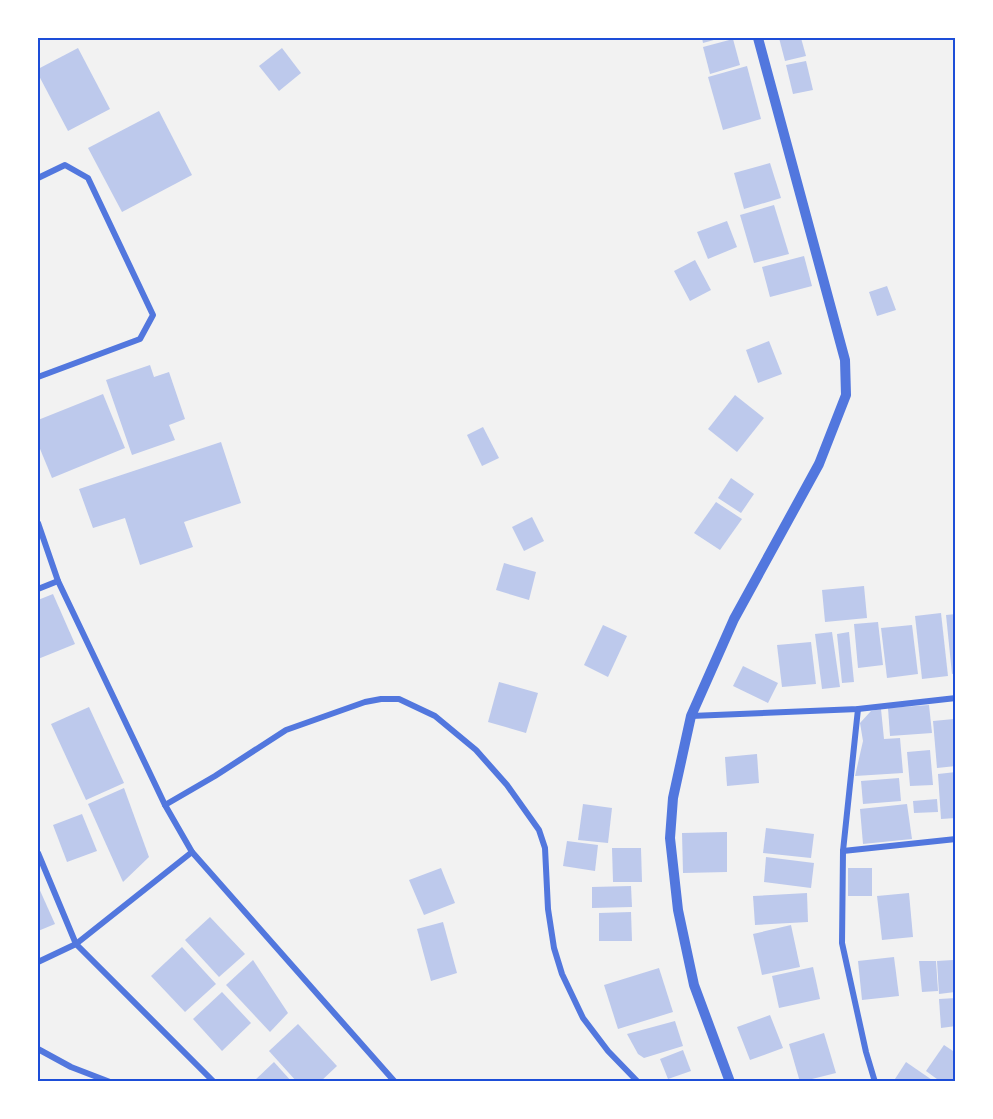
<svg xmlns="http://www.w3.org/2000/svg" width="993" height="1119" font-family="'DM Sans',sans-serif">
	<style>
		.building { fill: #bdc9ec }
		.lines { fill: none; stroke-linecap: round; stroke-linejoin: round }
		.minor { stroke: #5277de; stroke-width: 6 }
		.tertiary { stroke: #5277de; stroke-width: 10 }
		.neatline { fill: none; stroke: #1d4ed8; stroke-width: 2 }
	</style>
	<rect width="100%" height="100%" fill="#f2f2f2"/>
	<g class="building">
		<polygon points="702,38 721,38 703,43"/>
		<polygon points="779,38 801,38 806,56 785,61"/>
		<polygon points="733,39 740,65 710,74 703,47"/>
		<polygon points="78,48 110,109 68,131 38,74 38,69"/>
		<polygon points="282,48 301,73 279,91 259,66"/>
		<polygon points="806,61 813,90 793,94 786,65"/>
		<polygon points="747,66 761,119 723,130 708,77"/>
		<polygon points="159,111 192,175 122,212 88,148"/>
		<polygon points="770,163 781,198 744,209 734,173"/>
		<polygon points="774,205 789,254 754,263 740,215"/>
		<polygon points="727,221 737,247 708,259 697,232"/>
		<polygon points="804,256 812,286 770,297 762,267"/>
		<polygon points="695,260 711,290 690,301 674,271"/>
		<polygon points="887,286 896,310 877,316 869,292"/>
		<polygon points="769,341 782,374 758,383 746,350"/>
		<polygon points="150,365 154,377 169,372 185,419 169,425 175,440 132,455 106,380"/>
		<polygon points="103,394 125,448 52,478 38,444 38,420"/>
		<polygon points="735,395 764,418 737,452 708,429"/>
		<polygon points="483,427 499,458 482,466 467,435"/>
		<polygon points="221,442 241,503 184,522 193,547 140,565 125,518 93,528 79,489"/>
		<polygon points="731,478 754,494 741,513 718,498"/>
		<polygon points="716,502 742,519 720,550 694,533"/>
		<polygon points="532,517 544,541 524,551 512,527"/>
		<polygon points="504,563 536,572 529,600 496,590"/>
		<polygon points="864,586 867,618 825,622 822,590"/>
		<polygon points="53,594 75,644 38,659 38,600"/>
		<polygon points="941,613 948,676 922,679 915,616"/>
		<polygon points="956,614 956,673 952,674 946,615"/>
		<polygon points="878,622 883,665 858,668 854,624"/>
		<polygon points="603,625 627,636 608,677 584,665"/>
		<polygon points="912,625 918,674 887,678 881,628"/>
		<polygon points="832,632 840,687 822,689 815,634"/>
		<polygon points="849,632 854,682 842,683 837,634"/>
		<polygon points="811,642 816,684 782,687 777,645"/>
		<polygon points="743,666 778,683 768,703 733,686"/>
		<polygon points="499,682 538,693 526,733 488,722"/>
		<polygon points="929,705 932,733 890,736 888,708"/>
		<polygon points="89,707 124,783 86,800 51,724"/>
		<polygon points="881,709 884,739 900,738 903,773 855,776 863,741 860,723 871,711"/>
		<polygon points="954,719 956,766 937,768 933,721"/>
		<polygon points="930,750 933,785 910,786 907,752"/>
		<polygon points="757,754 759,783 727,786 725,757"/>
		<polygon points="956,772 956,818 941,819 938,774"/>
		<polygon points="899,778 901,801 863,804 861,781"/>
		<polygon points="124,788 149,857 123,882 88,804"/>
		<polygon points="937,799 938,812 914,813 913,801"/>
		<polygon points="583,804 612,808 608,843 578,840"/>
		<polygon points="907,804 912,839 863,844 860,809"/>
		<polygon points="82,814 97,851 67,862 53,825"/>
		<polygon points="766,828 814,834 811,858 763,853"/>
		<polygon points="727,832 727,872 683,873 682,833"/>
		<polygon points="567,841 598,845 595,871 563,866"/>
		<polygon points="612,848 641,848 642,882 613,882"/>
		<polygon points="766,857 814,863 811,888 764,882"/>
		<polygon points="441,868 455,903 424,915 409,880"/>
		<rect x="848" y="868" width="24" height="28"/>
		<polygon points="38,886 55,924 38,931"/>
		<polygon points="631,886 632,907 592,908 592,887"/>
		<polygon points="807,893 808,922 755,925 753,896"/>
		<polygon points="909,893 913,937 882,940 877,896"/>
		<polygon points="631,912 632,941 599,941 599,913"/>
		<polygon points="210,917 245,954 219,977 185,940"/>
		<polygon points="443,922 457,973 431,981 417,929"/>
		<polygon points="791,925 800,967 762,975 753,934"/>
		<polygon points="182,947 216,984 185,1012 151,976"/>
		<polygon points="894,957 899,996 862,1000 858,961"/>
		<polygon points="253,960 288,1013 270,1032 226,985"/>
		<polygon points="953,960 955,992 939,994 937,961"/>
		<polygon points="919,961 936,961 938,991 922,992"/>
		<polygon points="813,967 820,999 779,1008 772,976"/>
		<polygon points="659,968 673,1012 618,1029 604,985"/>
		<polygon points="222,992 251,1023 222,1051 193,1019"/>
		<polygon points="956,998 956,1026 941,1028 939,999"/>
		<polygon points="770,1015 783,1048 750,1060 737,1027"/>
		<polygon points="675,1021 683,1046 644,1058 638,1054 627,1034"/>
		<polygon points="298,1024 337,1066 320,1082 297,1082 269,1051"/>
		<polygon points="824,1033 836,1073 800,1082 789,1044"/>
		<polygon points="944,1045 956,1053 956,1082 941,1082 926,1071"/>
		<polygon points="683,1050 691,1071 668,1079 660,1059"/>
		<polygon points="274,1062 292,1082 253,1082"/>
		<polygon points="906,1062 935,1082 893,1082"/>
	</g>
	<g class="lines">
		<g class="minor">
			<polyline points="38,178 65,165 88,178 153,315 140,339 38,377"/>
			<polyline points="38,523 58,581 165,805 192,852 395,1082"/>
			<polyline points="38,589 58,581"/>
			<polyline points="858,709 843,851 842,943 866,1052 875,1082"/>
			<polyline points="691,716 858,709 956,698"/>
			<polyline points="165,805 215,776 286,730 365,702 381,699 399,699 435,716 476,750 507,785 539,830 545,848 548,909 554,948 562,974 583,1018 608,1051 638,1082"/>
			<polyline points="843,851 956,839"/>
			<polyline points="38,853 76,944 214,1082"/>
			<polyline points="38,962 76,944 192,852"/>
			<polyline points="38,1049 71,1067 110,1082"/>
		</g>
		<polyline class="tertiary" points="730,1082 694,985 678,910 670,838 673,798 691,716 734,619 819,464 846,395 845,360 758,38"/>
	</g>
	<rect width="993" height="1119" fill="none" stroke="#ffffff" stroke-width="78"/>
	<rect x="39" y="39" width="915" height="1041" class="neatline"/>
</svg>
